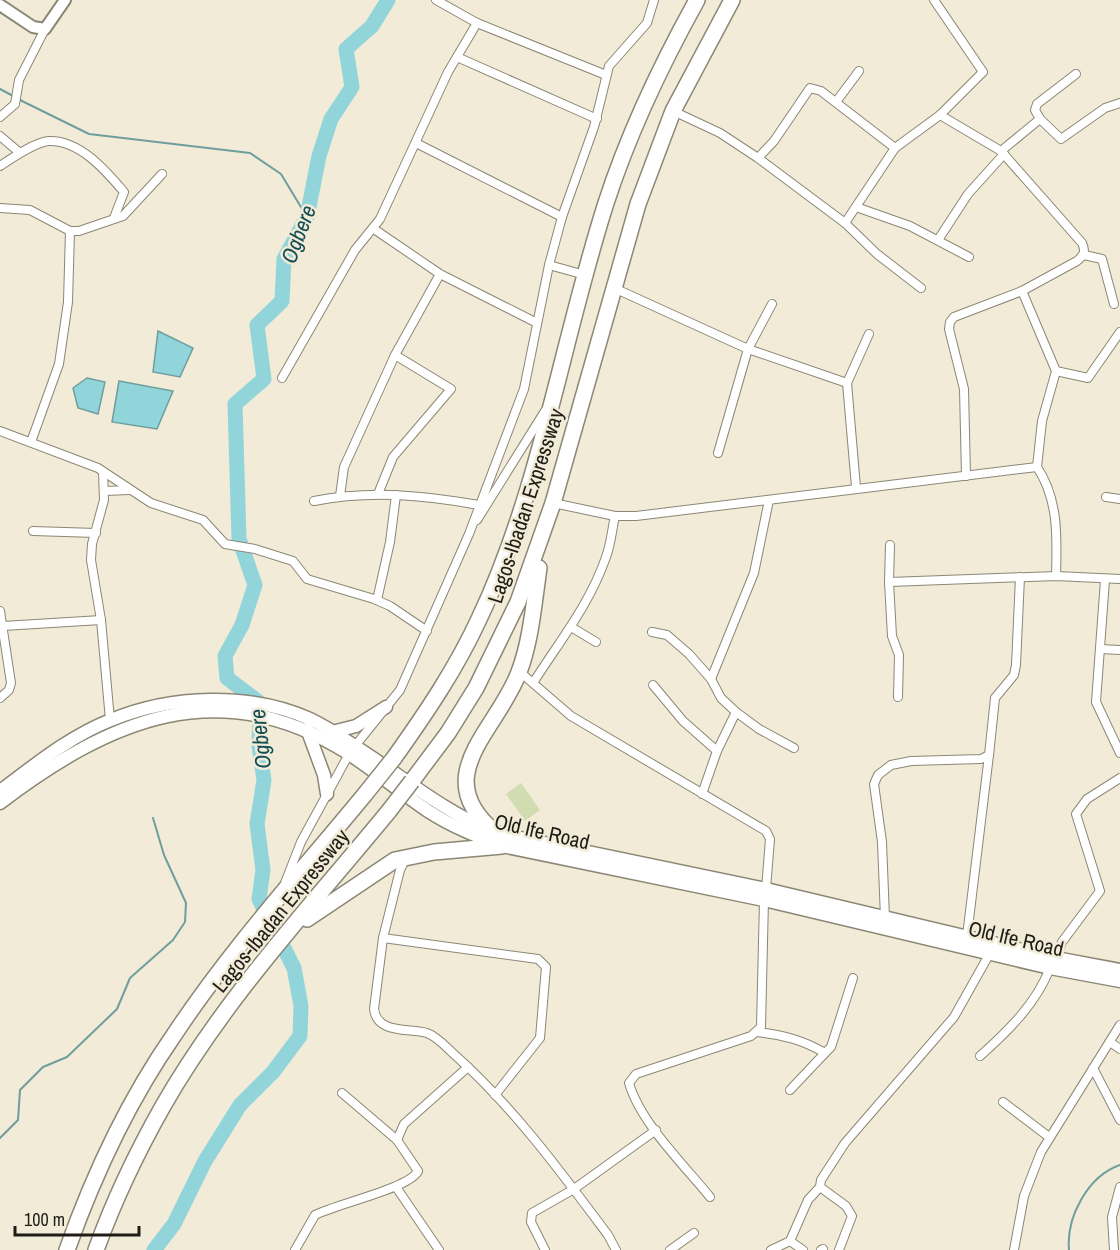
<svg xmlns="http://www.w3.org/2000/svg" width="1120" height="1250" font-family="'Archivo Narrow',sans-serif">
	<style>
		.garden { fill: #d1ddb1 }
		.water { fill: #91d5da; stroke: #6f9e9f; stroke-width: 1.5 }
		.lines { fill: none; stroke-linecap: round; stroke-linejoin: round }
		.stream { stroke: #6f9e9f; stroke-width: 2 }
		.river { stroke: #91d5da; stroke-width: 15 }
		.minor-casing { stroke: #8c8775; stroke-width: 10 }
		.tertiary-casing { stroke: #8c8775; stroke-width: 14 }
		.primary-casing { stroke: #8c8775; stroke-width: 15 }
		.motorway-casing { stroke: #8c8775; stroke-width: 18 }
		.minor { stroke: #fff; stroke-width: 8 }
		.tertiary { stroke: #fff; stroke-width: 10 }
		.primary { stroke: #fff; stroke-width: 12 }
		.motorway { stroke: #fff; stroke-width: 15 }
		.motorway-bridge-casing { stroke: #8c8775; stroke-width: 18; stroke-linecap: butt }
		.motorway-bridge { stroke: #fff; stroke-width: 15 }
		.labels { text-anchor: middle; stroke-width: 5; stroke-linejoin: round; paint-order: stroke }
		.street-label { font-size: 21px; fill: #1f1d16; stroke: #f1ebd7 }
		.water-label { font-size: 22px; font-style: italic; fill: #134f54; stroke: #f1ebd7 }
	</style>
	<rect width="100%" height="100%" fill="#f1ebd7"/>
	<polygon class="garden" points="521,783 540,810 525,821 506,794"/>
	<g class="water">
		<polygon points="158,331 193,348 180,377 153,372"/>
		<polygon points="87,378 105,382 98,414 78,408 73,388"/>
		<polygon points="119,381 173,391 157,429 112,422"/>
	</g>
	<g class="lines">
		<g class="stream">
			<polyline points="0,89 13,96"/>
			<polyline points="18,99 89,134 250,153 281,174 307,217"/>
			<polyline points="0,1138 18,1120 20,1090 43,1067 67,1057 117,1009 130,978 173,940 185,922 186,903 164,855 153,818"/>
			<path d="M1069,1250C1066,1217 1088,1176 1120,1165"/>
		</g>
		<polyline class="river" points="154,1250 174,1224 205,1161 240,1105 273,1072 300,1036 301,1006 294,968 259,899 263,870 257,824 264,780 259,746 260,703 227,678 225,656 242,625 255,585 239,539 235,404 264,379 257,325 282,301 284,259 307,217 319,156 331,119 352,87 346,49 372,26 388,0"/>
		<g class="minor-casing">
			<g id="minor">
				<polyline points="436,0 477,23 606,75"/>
				<polyline points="457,57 597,119"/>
				<polyline points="836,102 859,71"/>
				<polyline points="673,111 720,133 758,158 845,223 877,254 921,288"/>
				<path d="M940,115L1001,151L1082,243C1086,252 1084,255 1077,261L1022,291L954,317L950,322L949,329L964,389L966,476"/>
				<polyline points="0,117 15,104 19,80 45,29"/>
				<polyline points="1040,119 1035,110 1037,104 1076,74"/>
				<polyline points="0,136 20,153"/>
				<polyline points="416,143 562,217"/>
				<polyline points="1001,151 1040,119 1061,139 1105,108 1120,103"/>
				<polyline points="758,158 774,141 810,88 821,91 895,148"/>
				<path d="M0,166C12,158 35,142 49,141C80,140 106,171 124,192L114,218"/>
				<polyline points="856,207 910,226 969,257"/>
				<polyline points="0,208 30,210 70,231 79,231 123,216 162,174"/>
				<polyline points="845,223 895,148 940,115 983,72 934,0"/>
				<polyline points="374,229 440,274 537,323"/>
				<polyline points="938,240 968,194 1004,154"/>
				<polyline points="1084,255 1102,259 1114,304"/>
				<polyline points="549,265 585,275"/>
				<polyline points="614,288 748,349 847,383"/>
				<path d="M1022,291L1056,371L1042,421L1037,467C1059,500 1057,538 1056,576"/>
				<polyline points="1056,371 1088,378 1120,332"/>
				<polyline points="282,378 355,250 380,219 448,72 477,23"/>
				<polyline points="0,431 98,468 151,503 203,520 225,544 255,549 293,561 307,579 374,599 390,606 427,631"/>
				<polyline points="31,442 59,364 68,302 70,231"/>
				<polyline points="718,453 748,349 772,304"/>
				<polyline points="103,472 104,500 92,544 91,560 101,620 110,720"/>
				<polyline points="856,487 847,383 869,334"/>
				<polyline points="105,491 129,490"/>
				<polyline points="378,494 393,457 451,389 395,355"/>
				<polyline points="340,496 344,467 395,355 440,274"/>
				<polyline points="1106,497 1120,499"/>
				<path d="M314,501C370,490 423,495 479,505"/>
				<polyline points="553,503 615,516 636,516 1037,467"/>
				<polyline points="477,520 545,411"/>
				<polyline points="33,531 96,533"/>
				<polyline points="890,545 889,582 892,636 899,655 898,697"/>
				<polyline points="1105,580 1096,702 1120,753"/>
				<polyline points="889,582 1056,576 1120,579"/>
				<polyline points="377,600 390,542 396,495"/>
				<polyline points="0,611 11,683 9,690 0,698"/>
				<polyline points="3,626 101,620"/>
				<polyline points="571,627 596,642"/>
				<polyline points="652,632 667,635 689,654 711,679 721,698 736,712 759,729 794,748"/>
				<polyline points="1100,649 1120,650"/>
				<polyline points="520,672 571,716 766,831 770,839 766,889"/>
				<polyline points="711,679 754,573 769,500"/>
				<path d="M533,683C559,642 590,604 606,557C611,544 612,529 615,516"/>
				<polyline points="653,685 683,721 717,751"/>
				<polyline points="355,746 400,690 469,534 524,389 549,265 562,217 594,127 609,66 647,23 654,0"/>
				<polyline points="702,794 717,751 736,712"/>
				<path d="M405,860L400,870L383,938L374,1009C377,1034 408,1028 427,1033C438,1037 447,1048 456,1056C514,1108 561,1172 608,1235L616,1250"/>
				<polyline points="285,883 301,842 349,754"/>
				<polyline points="885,918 882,842 874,784 878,775 891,765 911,761 981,759 989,755 995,698 1014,675 1016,665 1020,577"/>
				<polyline points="967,936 989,755"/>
				<polyline points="383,938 538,959 546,967 540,1038 495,1095"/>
				<polyline points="1056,958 1062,942 1100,891 1076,814 1087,799 1120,778"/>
				<path d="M757,1032C783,1035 803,1040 825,1053L831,1047L853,978"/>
				<polyline points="1110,1042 1120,1049"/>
				<path d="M980,1056C1008,1031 1036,1004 1050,968"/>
				<polyline points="1093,1068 1120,1120"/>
				<polyline points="790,1090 825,1053"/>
				<polyline points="1003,1102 1049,1137"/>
				<polyline points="397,1140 404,1124 468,1067"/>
				<polyline points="396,1187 439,1250"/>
				<path d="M710,1197C684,1165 640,1122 629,1083L636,1074L751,1036L761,1027L764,900"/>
				<polyline points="790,1241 803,1250"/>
				<path d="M295,1250L315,1215C336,1204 410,1188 418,1171L397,1140L342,1093"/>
				<polyline points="545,1250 531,1222 532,1213 574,1189 656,1130"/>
				<polyline points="670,1250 694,1233"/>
				<polyline points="771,1250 790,1241 808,1200 820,1187"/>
				<polyline points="821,1250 823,1249"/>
				<polyline points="839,1250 852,1216 846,1206 820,1187 821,1180 845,1143 954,1017 990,953"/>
				<polyline points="1014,1250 1024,1196 1041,1152 1120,1025"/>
				<polyline points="1114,1250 1112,1217 1120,1187"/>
			</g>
		</g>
		<g class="tertiary-casing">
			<polyline id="tertiary" points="0,5 33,27 45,29 65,0"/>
		</g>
		<g class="primary-casing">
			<g id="primary">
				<polyline points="307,729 324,775 327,794"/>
				<polyline points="332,732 356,726 386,707"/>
				<path d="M0,791C35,765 70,736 111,720C171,695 250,692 310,719C325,726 340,736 353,745C401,775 443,812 496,833L766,889L1056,958L1120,970"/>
				<path d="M0,803C109,720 219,672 346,752C374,770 400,792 428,811C451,826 476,836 502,846L764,900L1050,968L1120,981"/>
			</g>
		</g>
		<g class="motorway-casing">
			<g id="motorway">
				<path d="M394,758C426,713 456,669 479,619C541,488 562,340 606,203C629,132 661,65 697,0"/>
				<polyline points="412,781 448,733 476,688 518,602 553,503 638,204 673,111 732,0"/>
				<path d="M496,833C426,776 498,730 519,672C531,641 534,602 539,568"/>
				<polyline points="307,919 395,860 434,852 502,846"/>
				<path d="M67,1250C94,1174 128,1101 174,1035C231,949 301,872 366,793"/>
				<path d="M96,1250C114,1200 137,1152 163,1106C224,999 311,906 389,811"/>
			</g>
		</g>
		<use href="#minor" class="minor"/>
		<use href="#tertiary" class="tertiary"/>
		<use href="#primary" class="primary"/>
		<use href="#motorway" class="motorway"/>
		<g class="motorway-bridge-casing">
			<g id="motorway-bridge">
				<polyline points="366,793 394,758"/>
				<polyline points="389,811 412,781"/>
			</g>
		</g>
		<use href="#motorway-bridge" class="motorway-bridge"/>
	</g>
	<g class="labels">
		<g class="street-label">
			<text transform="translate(526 506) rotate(-72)" y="7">Lagos-Ibadan Expressway</text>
			<text transform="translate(542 832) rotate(13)" y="7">Old Ife Road</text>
			<text transform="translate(281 911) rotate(-51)" y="7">Lagos-Ibadan Expressway</text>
			<text transform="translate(1016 939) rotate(13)" y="7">Old Ife Road</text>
		</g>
		<g class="water-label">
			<text transform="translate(298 234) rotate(-69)" y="8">Ogbere</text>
			<text transform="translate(260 739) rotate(-96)" y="8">Ogbere</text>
		</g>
	</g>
	<path d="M15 1226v9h124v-9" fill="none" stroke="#1f1d16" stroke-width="3"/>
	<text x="24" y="1226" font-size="18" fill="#1f1d16" stroke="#f1ebd7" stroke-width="4.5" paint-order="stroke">100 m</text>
</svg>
